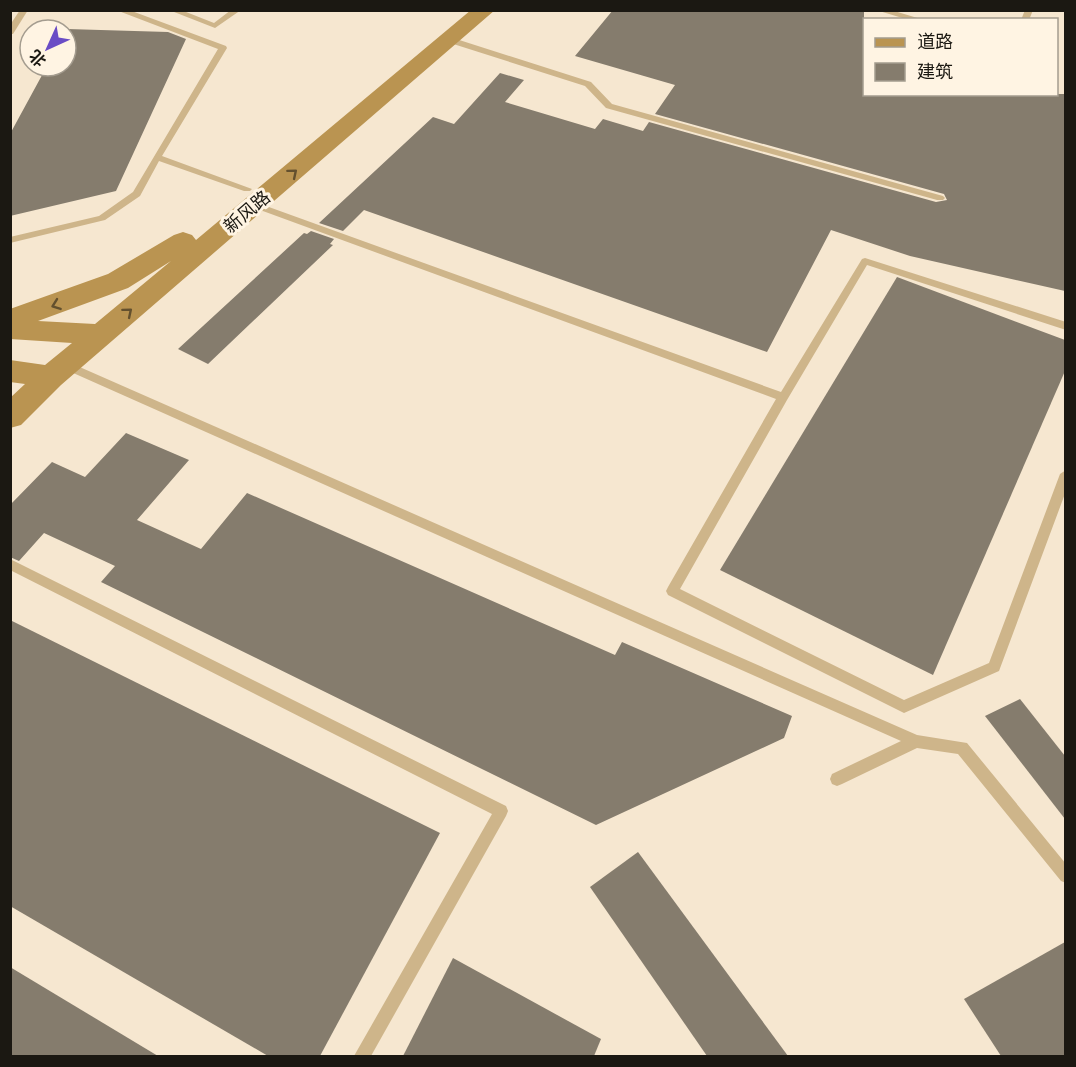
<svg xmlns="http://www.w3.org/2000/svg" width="1076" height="1067" font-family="'Source Sans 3','Noto Sans SC',sans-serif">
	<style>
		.built { fill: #f6e7d0; fill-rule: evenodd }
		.building { fill: #857c6d }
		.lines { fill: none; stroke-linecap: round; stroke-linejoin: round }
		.lane { fill: #ceb58a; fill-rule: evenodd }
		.secondary { fill: #ba9451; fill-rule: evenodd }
		.oneway { stroke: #63502e }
		.labels { text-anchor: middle; stroke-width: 6; stroke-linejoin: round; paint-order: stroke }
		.far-street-label { font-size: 18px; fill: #1b1812; stroke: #fff4e3 }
	</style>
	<rect width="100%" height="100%" fill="#fff4e3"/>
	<path class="built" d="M11,11H1065V1056H11ZM864,20H1056V94H864ZM30,30H66V66H30Z"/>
	<g class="building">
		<polygon points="613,10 864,10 864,94 1065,94 1065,291 910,256 831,230 767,352 364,210 343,231 319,223 433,117 454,124 500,73 524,80 505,102 595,129 603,119 643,131 649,122 936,202 947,200 944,194 655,114 675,85 575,56"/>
		<polygon points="67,29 168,32 186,39 116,191 10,216 10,134 47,66 66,66"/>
		<polygon points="311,231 334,239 330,244 333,245 208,364 178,349 304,233 307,234"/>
		<polygon points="897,277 1065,340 1065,371 933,675 720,570"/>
		<polygon points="126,433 189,460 137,520 201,549 247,493 615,655 622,642 792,716 784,738 596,825 101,582 115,566 44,533 19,561 10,557 10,505 52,462 85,477"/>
		<polygon points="10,620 440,833 320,1056 268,1056 10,906"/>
		<polygon points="1020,699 1065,756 1065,819 985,716"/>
		<polygon points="638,852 788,1056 707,1056 590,887"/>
		<polygon points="1065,942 1065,1056 1001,1056 964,999"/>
		<polygon points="453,958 601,1039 594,1056 403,1056"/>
		<polygon points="10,967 158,1056 10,1056"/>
	</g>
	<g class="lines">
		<g class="lane">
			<polygon points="20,10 28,10 13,34 10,34 10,25"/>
			<polygon points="116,10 129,10 226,46 227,48 162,156 252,189 250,191 244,191 159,161 140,196 105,220 10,243 10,237 99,216 133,192 218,49"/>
			<polygon points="169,10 181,10 214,23 231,10 241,10 215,28"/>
			<polygon points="876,10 891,10 924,20 909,20"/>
			<polygon points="1025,10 1033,10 1029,20 1021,20"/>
			<polygon points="447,38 453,38 591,82 612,104 943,196 945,198 943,200 937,200 606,108 585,86 447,42"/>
			<polygon points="255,202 781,392 862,259 865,258 1066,322 1066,330 867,265 787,400 680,589 904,700 989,663 1060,474 1066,470 1066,491 999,671 904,713 668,595 666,591 668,587 776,399 252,207 252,203"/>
			<polygon points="66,361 917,735 967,743 1066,864 1066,883 1061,881 958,754 917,748 842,784 837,786 832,784 830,779 832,774 901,741 62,368 61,365"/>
			<polygon points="10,559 506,806 508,811 506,816 371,1056 354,1056 492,814 10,570"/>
		</g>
		<path class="secondary" d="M471,10H495L61,385L21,425L10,428V398L25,384L10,382V360L45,365L72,343L10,339V309L108,274L174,235L183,232L192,235L196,240ZM171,261L95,324L38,321L128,288Z"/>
	</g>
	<defs><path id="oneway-chevron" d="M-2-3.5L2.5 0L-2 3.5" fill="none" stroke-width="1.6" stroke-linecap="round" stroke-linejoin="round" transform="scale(1.5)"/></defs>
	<g class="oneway">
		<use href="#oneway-chevron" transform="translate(293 173) rotate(-40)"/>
		<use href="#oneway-chevron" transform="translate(56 305) rotate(160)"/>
		<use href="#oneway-chevron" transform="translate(128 312) rotate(-40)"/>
	</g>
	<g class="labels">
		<g class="far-street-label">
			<text transform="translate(247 212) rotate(-40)" y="6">新风路</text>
		</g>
	</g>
	<rect width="1076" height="1067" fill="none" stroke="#1b1812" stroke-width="24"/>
	<rect x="863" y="18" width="195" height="78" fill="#fff4e3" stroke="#a49c8f" stroke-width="1.5"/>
	<rect x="875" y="38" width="30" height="9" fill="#ba9451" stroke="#a49c8f" stroke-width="1.5"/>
	<text x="917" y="48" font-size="18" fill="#1b1812">道路</text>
	<rect x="875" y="63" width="30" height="18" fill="#857c6d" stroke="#a49c8f" stroke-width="1.5"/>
	<text x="917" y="78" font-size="18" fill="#1b1812">建筑</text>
	<g transform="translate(48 48) rotate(225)"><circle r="28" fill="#fff4e3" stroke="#a49c8f" stroke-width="1.5"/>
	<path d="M0-4.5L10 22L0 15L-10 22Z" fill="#6a4cc5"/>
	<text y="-9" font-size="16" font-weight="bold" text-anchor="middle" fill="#1b1812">北</text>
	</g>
</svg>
